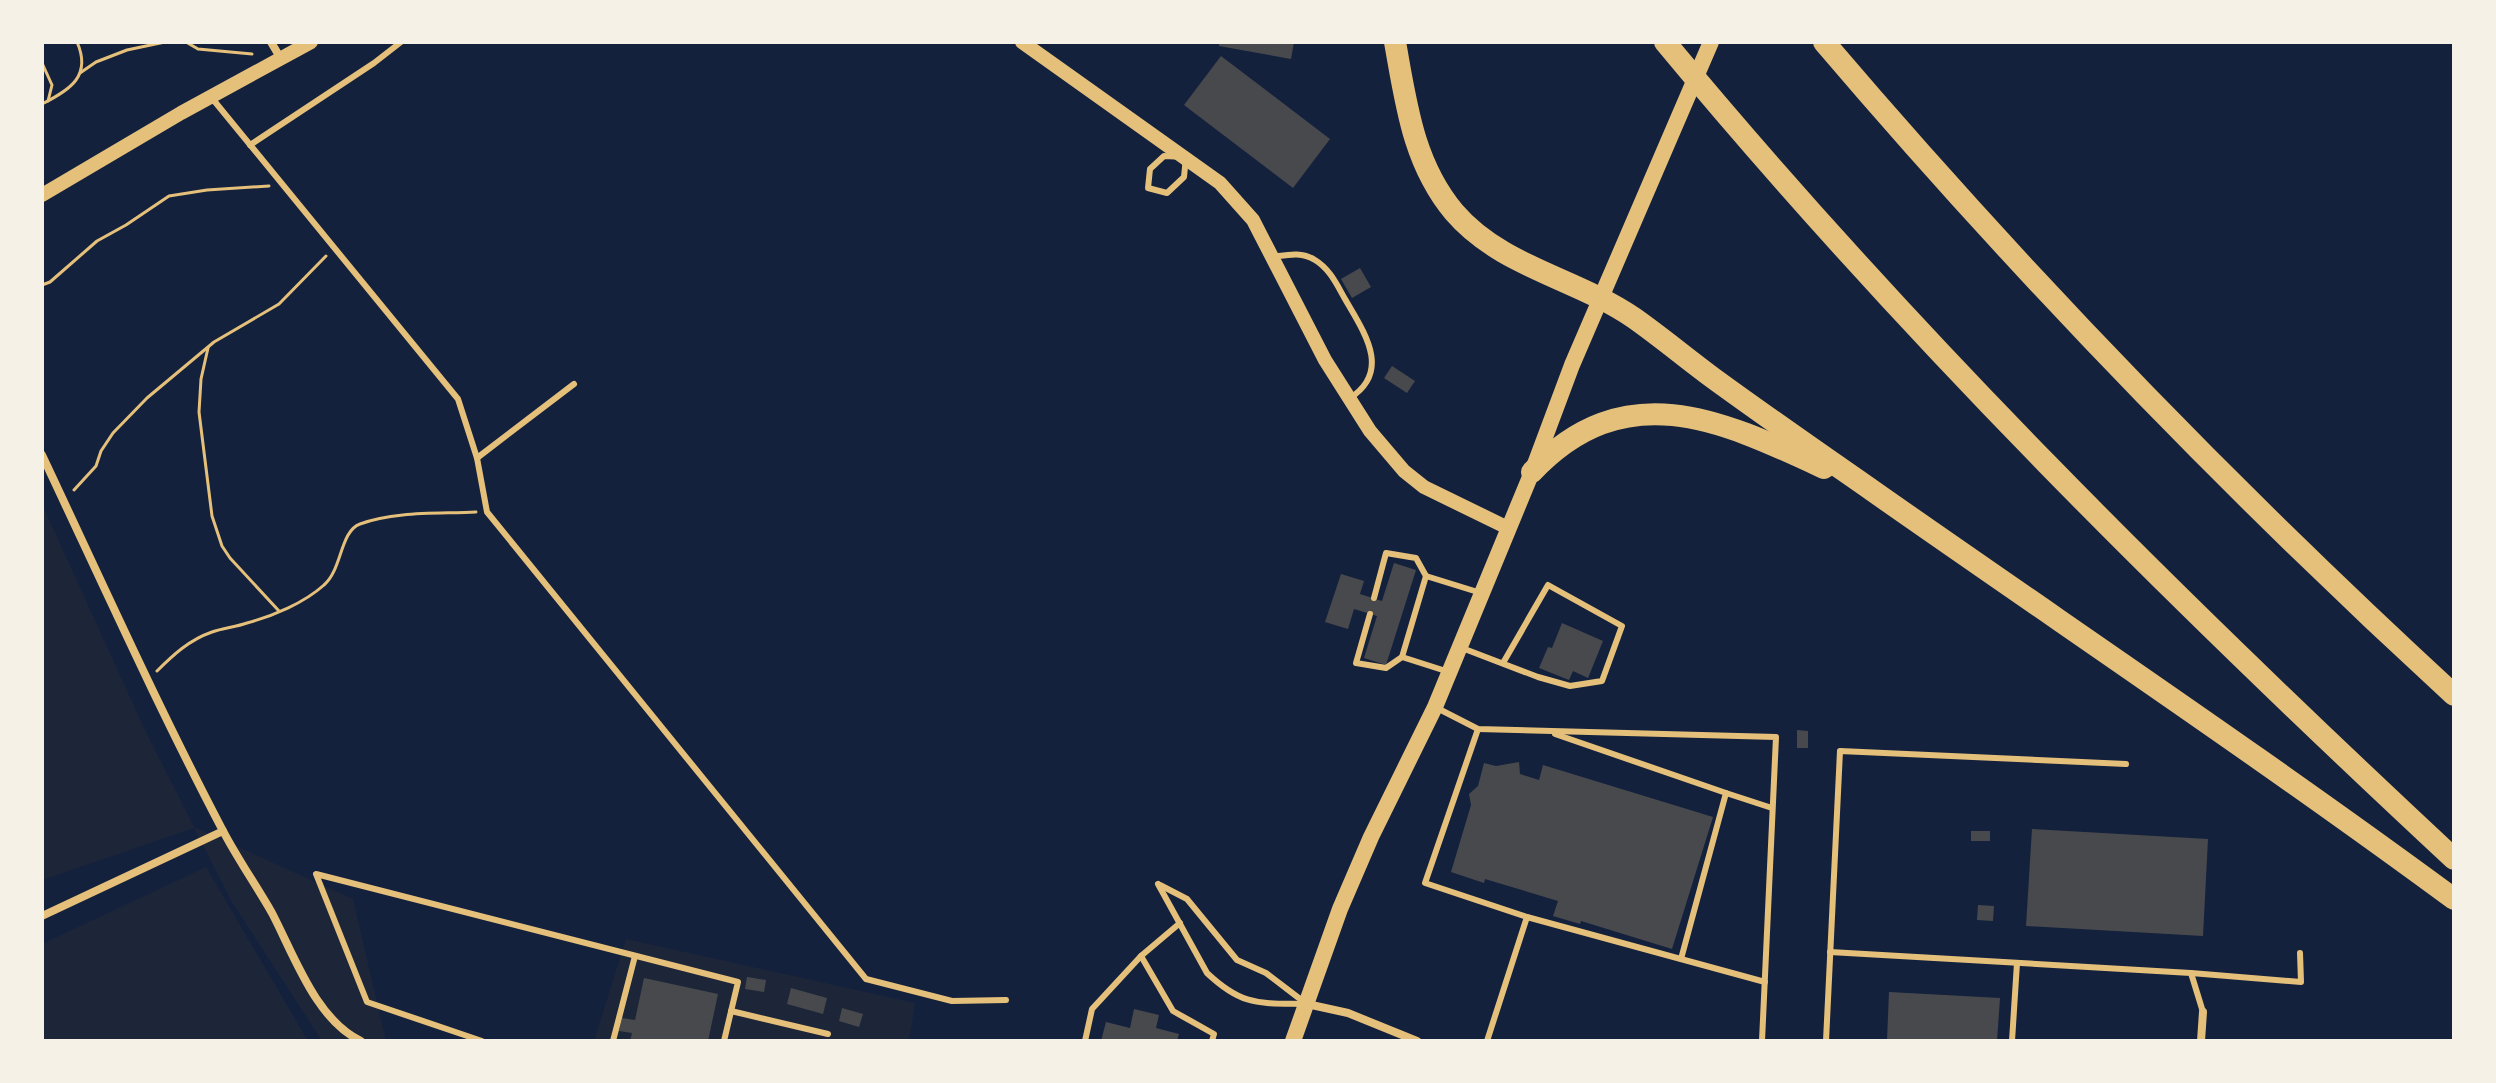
<svg xmlns="http://www.w3.org/2000/svg" width="2496" height="1083" font-family="'PT Sans Narrow',sans-serif">
	<style>
		.green { fill: #1d2539 }
		.building { fill: #48494c }
		.lines { fill: none; stroke-linecap: round; stroke-linejoin: round }
		.path { stroke: #e5c07b; stroke-width: 3 }
		.service { stroke: #e5c07b; stroke-width: 6 }
		.minor { stroke: #e5c07b; stroke-width: 8 }
		.tertiary { stroke: #e5c07b; stroke-width: 14 }
		.secondary { stroke: #e5c07b; stroke-width: 16 }
		.motorway { stroke: #e5c07b; stroke-width: 22 }
	</style>
	<rect width="100%" height="100%" fill="#14213d"/>
	<g class="green">
		<polygon points="42,504 145,730 194,827 353,899 386,1041 322,1041 232,902 194,828 42,880"/>
		<polygon points="206,867 308,1041 42,1041 42,944"/>
		<polygon points="626,939 915,1003 909,1041 594,1041"/>
	</g>
	<g class="building">
		<polygon points="1219,42 1294,42 1291,59 1219,46"/>
		<polygon points="1221,56 1330,139 1293,188 1184,105"/>
		<polygon points="1360,268 1371,287 1352,298 1341,279"/>
		<polygon points="1392,366 1415,381 1407,393 1384,378"/>
		<polygon points="1394,563 1416,570 1386,665 1364,658 1377,616 1354,609 1348,629 1325,622 1341,574 1364,581 1360,594 1382,601"/>
		<polygon points="1562,623 1603,641 1588,678 1573,671 1569,680 1539,668 1548,647 1552,648"/>
		<polygon points="1797,730 1808,731 1808,748 1797,748"/>
		<polygon points="1519,762 1520,774 1539,780 1543,765 1713,817 1672,949 1581,921 1580,924 1553,916 1558,901 1485,879 1484,883 1451,872 1471,805 1469,794 1478,786 1484,763 1496,766"/>
		<polygon points="2032,829 2208,839 2203,936 2026,926"/>
		<rect x="1971" y="831" width="19" height="10"/>
		<polygon points="1978,905 1994,906 1993,921 1977,920"/>
		<polygon points="747,977 766,980 764,992 745,989"/>
		<polygon points="644,978 718,994 708,1041 630,1041 632,1033 619,1031 622,1018 635,1020"/>
		<polygon points="791,988 827,998 823,1014 787,1004"/>
		<polygon points="1889,992 2000,998 1997,1041 1887,1041"/>
		<polygon points="842,1008 863,1014 859,1027 839,1021"/>
		<polygon points="1134,1009 1159,1015 1156,1028 1179,1034 1177,1041 1101,1041 1106,1022 1130,1028"/>
	</g>
	<g class="lines">
		<g class="path">
			<polyline points="186,42 198,49 252,54"/>
			<polyline points="42,63 52,85 48,101"/>
			<polyline points="80,73 96,62 127,50 165,42"/>
			<path d="M42,104C70,90 92,76 77,42"/>
			<polyline points="42,285 50,282 97,241 126,225 169,196 207,190 269,186"/>
			<polyline points="208,348 201,379 199,412 212,516 222,546 230,558 279,611"/>
			<polyline points="74,490 96,466 101,451 113,433 147,398 214,342 279,304 326,256"/>
			<path d="M157,671C173,655 189,640 212,632C223,628 236,627 247,623C273,616 304,603 324,585C342,570 340,531 360,524C395,511 439,514 476,512"/>
		</g>
		<g class="service">
			<polyline points="211,97 458,399 477,458 487,512 866,979 952,1001 1006,1000"/>
			<polyline points="250,145 374,63 401,42"/>
			<polygon points="1164,156 1186,157 1184,177 1167,193 1148,188 1150,169"/>
			<path d="M1272,257C1287,255 1301,251 1315,260C1330,269 1337,285 1345,299C1364,332 1392,371 1350,398"/>
			<polyline points="477,458 574,384"/>
			<polyline points="1374,598 1386,553 1416,558 1426,576"/>
			<polyline points="1370,614 1356,663 1386,668 1402,657"/>
			<polyline points="1462,648 1538,677 1570,686 1602,681 1622,626 1548,585 1503,663"/>
			<polyline points="1449,672 1402,657 1426,576 1481,593"/>
			<polyline points="1435,707 1478,729 1776,737 1762,1041"/>
			<polyline points="1478,729 1425,883 1527,917 1765,982"/>
			<polyline points="1555,734 1726,793 1681,959"/>
			<polyline points="1726,793 1772,808"/>
			<path d="M1158,884L1207,973C1242,1006 1258,1003 1303,1004"/>
			<polyline points="1160,885 1187,899 1237,960 1266,973 1304,1002"/>
			<polyline points="1180,923 1141,956 1173,1011 1214,1034 1212,1041"/>
			<polyline points="1830,952 2191,973 2203,1012"/>
			<polyline points="2191,973 2301,982 2300,953"/>
			<polyline points="731,1011 828,1034"/>
			<polyline points="482,1041 367,1002 316,874 738,982 724,1041"/>
			<polyline points="613,1041 635,956"/>
			<polyline points="1085,1041 1092,1009 1141,956"/>
			<polyline points="1487,1041 1527,917"/>
			<polyline points="1826,1041 1840,751 2126,764"/>
			<polyline points="2012,1041 2017,963"/>
		</g>
		<g class="minor">
			<polyline points="271,42 281,59"/>
			<path d="M42,455C101,580 158,707 222,829C237,858 256,885 272,913C294,955 316,1020 361,1041"/>
			<polyline points="42,916 223,831"/>
			<polyline points="1307,1004 1348,1013 1417,1041"/>
			<polyline points="2201,1041 2203,1012"/>
		</g>
		<g class="tertiary">
			<polyline points="1022,42 1220,183 1253,220 1325,360 1370,431 1404,471 1424,487 1508,528"/>
			<polyline points="42,195 181,113 311,42"/>
		</g>
		<polyline class="secondary" points="1293,1041 1340,909 1371,837 1435,707 1532,472 1572,365 1711,42"/>
		<g class="motorway">
			<path d="M1395,42C1406,103 1413,163 1454,212C1501,267 1576,278 1634,318C1661,337 1686,358 1713,378C1765,416 1820,454 1873,491C2067,627 2264,759 2454,899"/>
			<path d="M1665,42C1907,334 2177,601 2454,859"/>
			<path d="M1824,42C2020,272 2231,490 2454,695"/>
			<path d="M1532,472C1625,374 1721,420 1824,468"/>
		</g>
	</g>
	<rect width="2496" height="1083" fill="none" stroke="#f6f1e7" stroke-width="88"/>
</svg>
